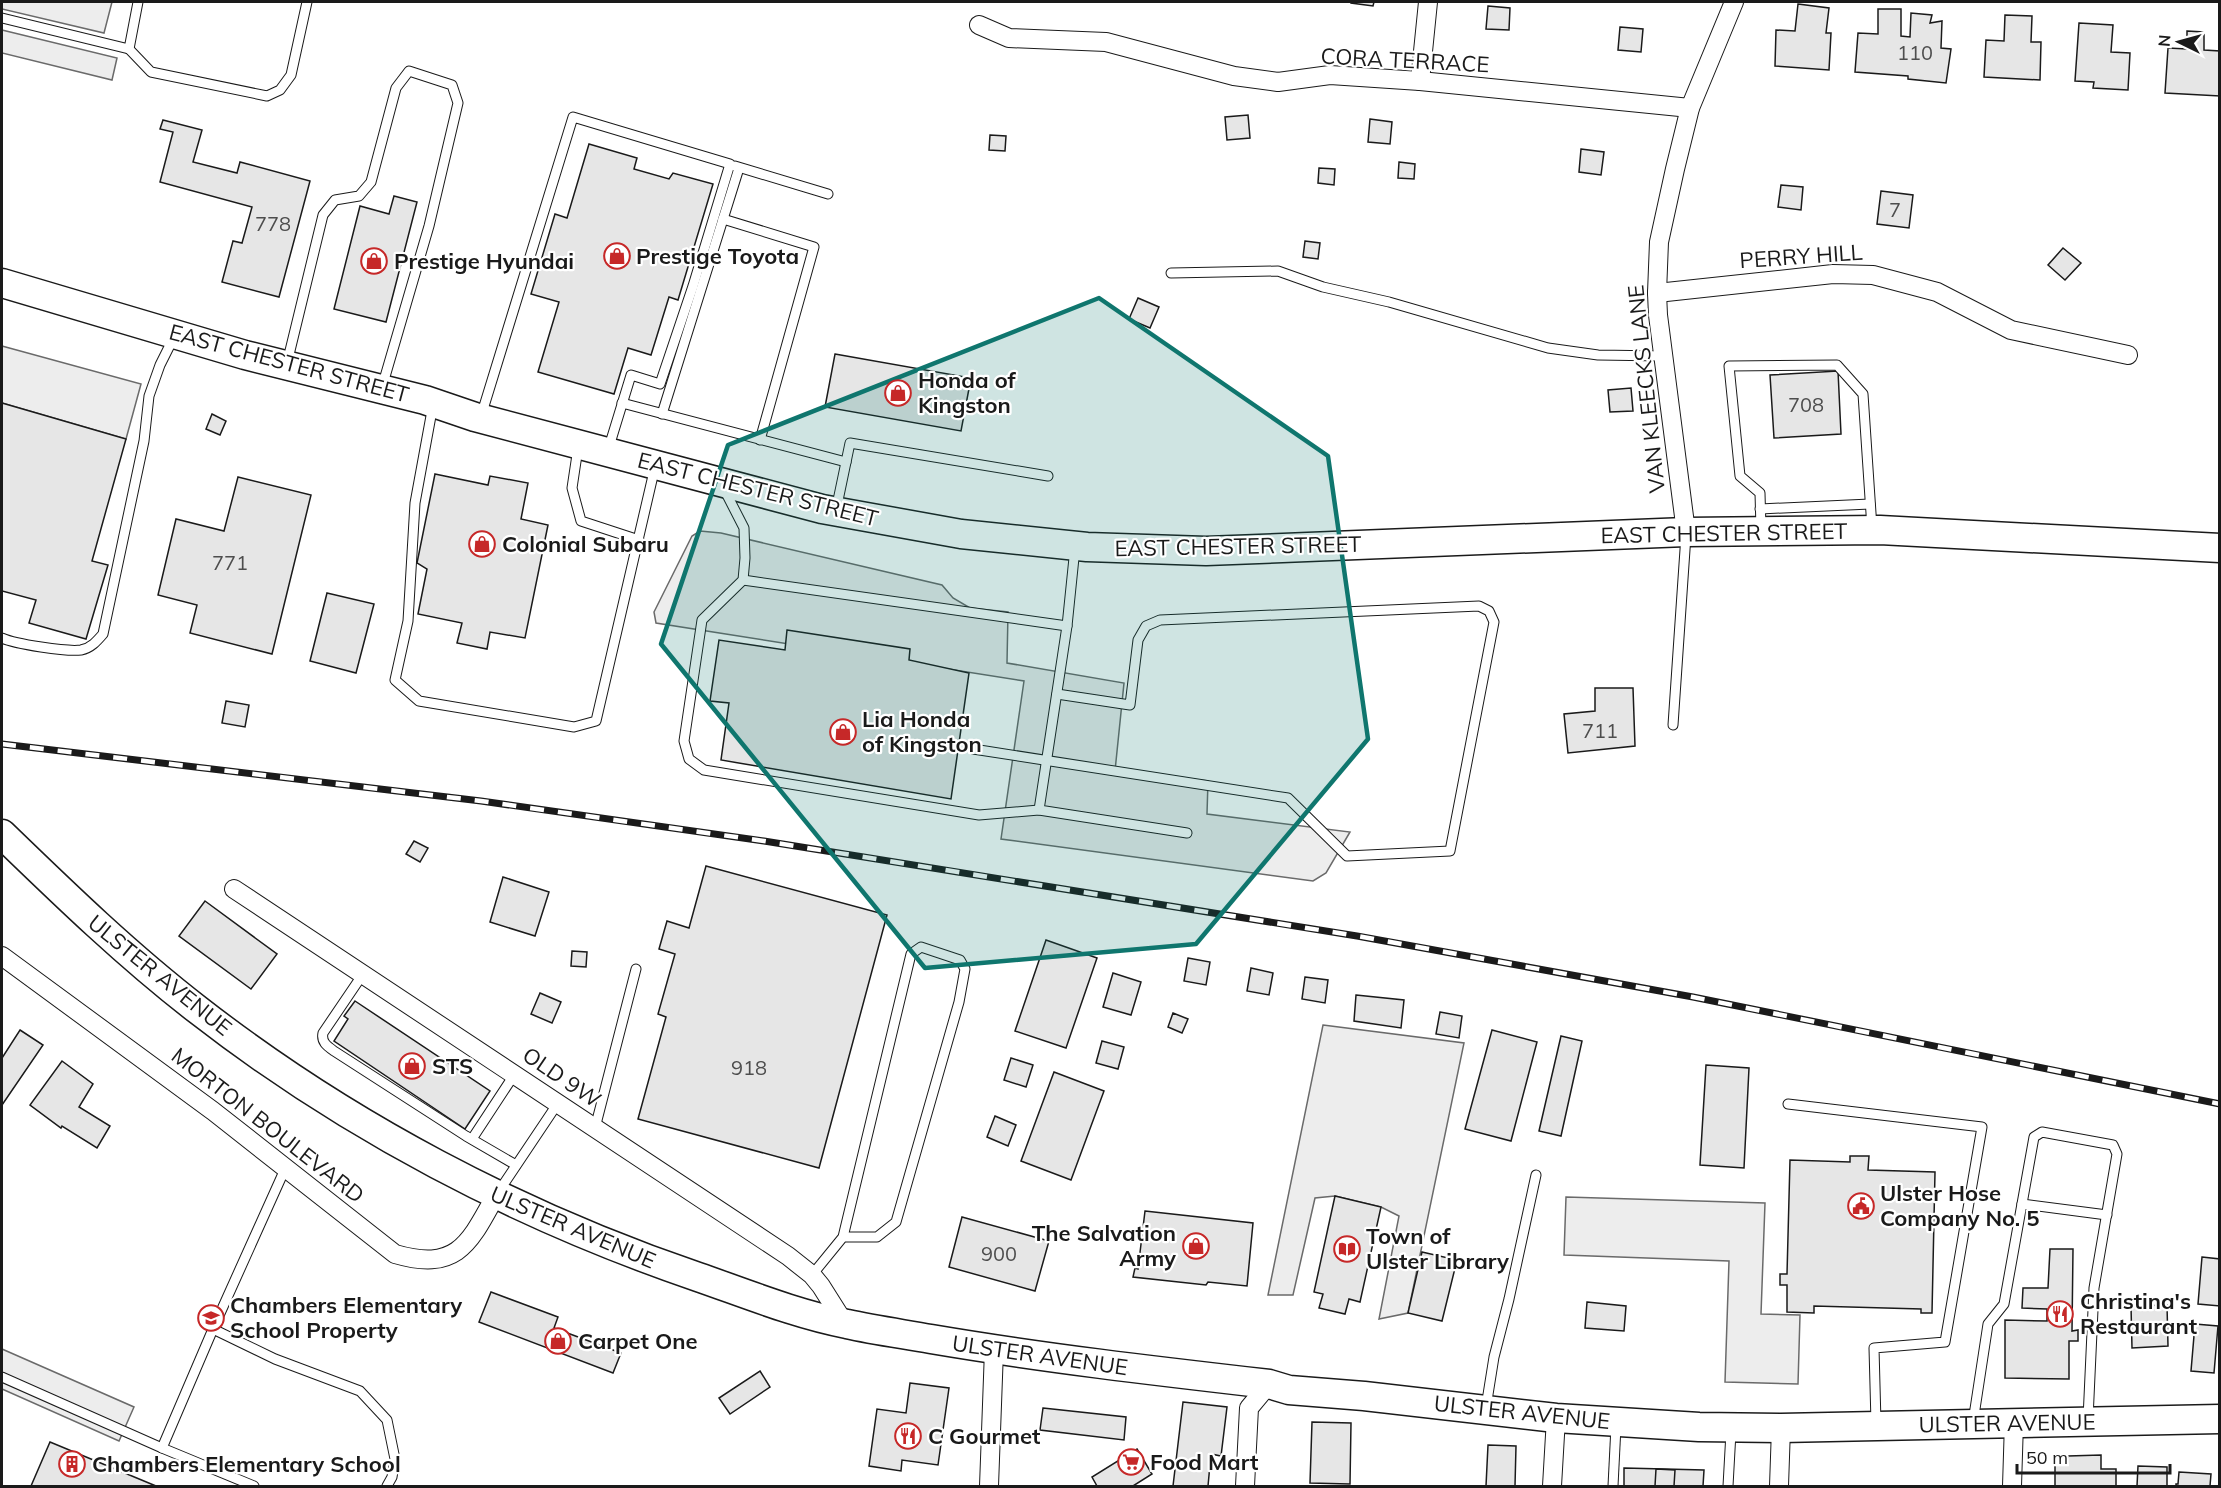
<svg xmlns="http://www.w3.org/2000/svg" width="2221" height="1488" font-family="Mulish,sans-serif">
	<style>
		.parking { fill: #ededed; stroke: #6a6a6a; stroke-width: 1.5 }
		.building { fill: #e6e6e6; stroke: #1a1a1a; stroke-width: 1.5 }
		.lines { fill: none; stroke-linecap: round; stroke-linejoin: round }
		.lane-casing { stroke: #1a1a1a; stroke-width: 11 }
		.street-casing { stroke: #1a1a1a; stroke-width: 20 }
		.primary-casing { stroke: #1a1a1a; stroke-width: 31 }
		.lane { stroke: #fff; stroke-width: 9 }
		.street { stroke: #fff; stroke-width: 18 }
		.primary { stroke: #fff; stroke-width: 28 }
		.rail-casing { stroke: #1a1a1a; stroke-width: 7 }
		.rail { stroke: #fff; stroke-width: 4.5; stroke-dasharray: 14; stroke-linecap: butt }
		.marked { fill: #0f766e; fill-opacity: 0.2; stroke: #0f766e; stroke-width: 4.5; stroke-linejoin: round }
		.labels { text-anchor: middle; stroke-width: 4.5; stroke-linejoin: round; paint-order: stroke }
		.number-label { font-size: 20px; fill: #4d4d4d }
		.street-label { font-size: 22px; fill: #1a1a1a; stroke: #fff }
		.poi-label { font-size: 22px; font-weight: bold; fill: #1a1a1a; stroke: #fff; text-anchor: start }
	</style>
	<rect width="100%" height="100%" fill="#fff"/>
	<g class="parking">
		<polygon points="2,2 112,2 104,33 2,9"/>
		<polygon points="2,30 117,58 112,80 2,53"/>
		<polygon points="2,346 141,384 126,439 2,403"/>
		<polygon points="700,531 721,533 942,585 953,598 970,608 1008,612 1007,663 1124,683 1115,771 1208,781 1207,814 1350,832 1326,873 1313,881 1001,839 1024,681 656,623 654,612 692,536"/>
		<polygon points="1323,1025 1464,1043 1408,1313 1379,1319 1399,1216 1381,1207 1335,1196 1315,1198 1293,1295 1268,1295"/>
		<polygon points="1566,1197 1765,1203 1761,1314 1800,1315 1798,1384 1725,1382 1729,1261 1564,1255"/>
		<polygon points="2,1349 134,1407 119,1441 2,1389"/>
	</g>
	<g class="building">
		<polygon points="1351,2 1374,2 1373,6 1351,3"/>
		<polygon points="1798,4 1829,8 1826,33 1831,33 1829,70 1775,66 1776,30 1795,31"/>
		<polygon points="1488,6 1510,8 1509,30 1486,29"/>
		<polygon points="1878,9 1901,9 1901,36 1910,37 1911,13 1932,15 1930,23 1942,21 1941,48 1951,49 1946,83 1908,79 1908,76 1855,72 1858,33 1878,34"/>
		<polygon points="2005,15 2032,16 2031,42 2041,42 2040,80 1984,77 1986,40 2004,41"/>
		<polygon points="2079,23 2113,25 2111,52 2130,53 2128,90 2093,88 2094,82 2075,81"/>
		<polygon points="1620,27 1643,29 1641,52 1618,50"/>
		<polygon points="2187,31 2204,32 2204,50 2220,51 2220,96 2165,93 2168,48 2187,49"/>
		<polygon points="1248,115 1250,138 1227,140 1225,117"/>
		<polygon points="1370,119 1392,122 1390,144 1368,142"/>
		<polygon points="163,120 202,130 193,162 237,173 240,162 310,181 279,297 222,282 233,241 242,243 252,207 160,182 173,132 160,129"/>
		<polygon points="990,135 1006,136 1005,151 989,150"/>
		<polygon points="589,144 637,158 634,169 669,179 673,173 713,184 678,300 669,297 651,355 628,348 614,394 538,372 559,302 531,294 555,214 567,218"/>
		<polygon points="1581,149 1604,152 1601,175 1579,172"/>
		<polygon points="1399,162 1415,164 1414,179 1398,178"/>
		<polygon points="1319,168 1335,169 1334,185 1318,183"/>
		<polygon points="1781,185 1803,187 1801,210 1778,207"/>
		<polygon points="1881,191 1913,195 1909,228 1877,224"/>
		<polygon points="394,196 417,202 386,322 334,309 360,206 389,214"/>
		<polygon points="1305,241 1320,243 1318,259 1303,257"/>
		<polygon points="2063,248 2081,263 2065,280 2048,265"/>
		<polygon points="1138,298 1159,307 1150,328 1129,319"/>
		<polygon points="835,354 971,378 961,431 825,407"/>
		<polygon points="1838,371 1841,434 1774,438 1770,375"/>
		<polygon points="1631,388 1633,411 1610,412 1608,390"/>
		<polygon points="2,403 126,439 92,561 108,565 86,639 29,623 36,600 2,591"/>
		<polygon points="212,414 226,421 220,435 206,429"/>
		<polygon points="435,474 488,485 490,476 528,483 521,519 548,525 525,638 490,632 487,649 457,643 462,623 418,614 427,569 417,563"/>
		<polygon points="238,477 311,495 272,654 190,633 197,605 158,595 176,519 224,531"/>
		<polygon points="327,593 374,604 356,673 310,661"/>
		<polygon points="787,630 910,649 909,660 969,673 951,799 721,760 729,703 710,701 719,640 785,650"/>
		<polygon points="1595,688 1633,688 1635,746 1568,753 1564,714 1595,711"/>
		<polygon points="226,701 249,705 245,727 222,723"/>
		<polygon points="414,841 428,848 420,862 406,854"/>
		<polygon points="706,866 887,915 819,1168 638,1119 666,1017 658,1014 675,954 659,949 667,921 689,928"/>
		<polygon points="503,877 549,892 535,936 490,922"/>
		<polygon points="205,901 277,954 251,989 179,936"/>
		<polygon points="1046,940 1097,958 1066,1048 1015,1031"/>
		<polygon points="572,951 587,952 586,967 571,966"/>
		<polygon points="1188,958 1210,962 1206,985 1184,981"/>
		<polygon points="1251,968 1273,973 1269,995 1247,991"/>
		<polygon points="1113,973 1141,982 1131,1015 1103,1007"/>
		<polygon points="1305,977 1328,980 1325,1003 1302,999"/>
		<polygon points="540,993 561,1002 552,1023 531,1014"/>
		<polygon points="1356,995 1404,1000 1401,1028 1354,1021"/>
		<polygon points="355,1001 490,1091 465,1129 334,1041 348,1019 344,1016"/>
		<polygon points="1440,1012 1462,1016 1459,1038 1436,1034"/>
		<polygon points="1173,1013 1188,1019 1182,1033 1168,1027"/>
		<polygon points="20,1030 43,1045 2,1105 2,1058"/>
		<polygon points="1492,1030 1537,1042 1511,1141 1465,1129"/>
		<polygon points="1561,1036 1582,1041 1561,1136 1539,1131"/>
		<polygon points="1102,1041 1124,1047 1118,1069 1096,1063"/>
		<polygon points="1011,1058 1033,1065 1026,1087 1004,1080"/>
		<polygon points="62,1061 93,1084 79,1107 110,1126 97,1148 62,1126 61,1128 30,1105"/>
		<polygon points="1706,1065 1749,1068 1744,1168 1700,1165"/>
		<polygon points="1054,1072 1104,1091 1071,1180 1021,1161"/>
		<polygon points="995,1116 1016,1125 1008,1146 987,1137"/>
		<polygon points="1850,1156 1869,1156 1868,1170 1935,1172 1932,1313 1921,1313 1921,1309 1814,1306 1814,1313 1787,1312 1787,1285 1780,1285 1780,1274 1787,1274 1790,1160 1850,1162"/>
		<polygon points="1335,1196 1381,1207 1360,1302 1349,1299 1345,1314 1319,1308 1323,1294 1314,1292"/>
		<polygon points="1145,1211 1253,1223 1247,1286 1208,1282 1206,1285 1133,1277 1135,1268 1138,1269"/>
		<polygon points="962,1217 1049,1241 1035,1291 949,1267"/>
		<polygon points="2050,1249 2073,1249 2072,1331 2078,1330 2078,1341 2069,1341 2069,1379 2005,1378 2005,1320 2047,1321 2047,1309 2022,1308 2023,1288 2048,1288"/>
		<polygon points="1422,1252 1457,1260 1442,1321 1408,1313"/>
		<polygon points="2202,1257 2220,1259 2220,1306 2198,1304"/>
		<polygon points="491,1292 558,1317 554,1328 621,1353 613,1373 479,1322"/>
		<polygon points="1587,1302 1626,1306 1624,1331 1585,1328"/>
		<polygon points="2167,1305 2168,1346 2132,1348 2131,1306"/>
		<polygon points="2195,1324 2218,1326 2214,1373 2191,1371"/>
		<polygon points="760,1371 770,1387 730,1414 719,1398"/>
		<polygon points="910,1383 949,1388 938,1465 902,1460 901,1471 869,1466 877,1409 906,1413"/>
		<polygon points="1183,1402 1227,1407 1221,1456 1211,1454 1208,1486 1173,1486"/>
		<polygon points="1043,1408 1126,1417 1124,1440 1040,1430"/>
		<polygon points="1312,1422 1351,1423 1350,1484 1310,1483"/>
		<polygon points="50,1442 156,1486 31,1486"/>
		<polygon points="1488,1445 1516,1446 1515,1486 1486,1486"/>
		<polygon points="1137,1449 1152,1474 1133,1486 1097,1486 1092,1477"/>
		<polygon points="2101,1455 2101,1469 2116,1469 2116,1486 2055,1486 2055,1462 2068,1462 2068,1456"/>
		<polygon points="2138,1466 2167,1467 2167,1486 2137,1486"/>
		<polygon points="1624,1468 1704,1470 1703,1486 1624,1486"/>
		<polygon points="1656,1469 1675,1470 1674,1486 1655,1486"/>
		<polygon points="2179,1472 2211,1474 2210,1486 2176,1486 2176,1484 2178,1484"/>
	</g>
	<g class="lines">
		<g class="lane-casing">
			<g id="lane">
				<polyline points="2,18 129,49 138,2"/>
				<polyline points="129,49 151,72 267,96 280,90 291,75 307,2"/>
				<polyline points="735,166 828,194"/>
				<polyline points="723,219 814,247 760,440"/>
				<polyline points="1171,273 1278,271 1323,287 1389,302 1548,348 1598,355 1663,356"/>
				<polyline points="287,363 323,215 335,200 359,196 371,182 396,88 409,71 452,85 458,103 429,226 382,387"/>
				<polyline points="622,403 846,462"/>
				<polyline points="433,405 415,503 408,621 395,680 419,701 574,727 596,721 655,467"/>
				<polyline points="662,414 739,168"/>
				<polyline points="481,416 573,117 730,164 693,286 660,384 631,375 608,450"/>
				<polyline points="578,448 572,488 581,521 639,540"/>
				<polyline points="724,489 744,528 745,558 743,580 702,620 684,741 689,759 704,770 979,815 1039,810"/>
				<polyline points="1760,509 1870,504"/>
				<polyline points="836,510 850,443 1048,476"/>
				<polyline points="1761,529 1760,493 1740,476 1729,366 1837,365 1863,394 1872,528"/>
				<polyline points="1075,548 1067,626 1039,810 1187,833"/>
				<polyline points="743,580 1067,626"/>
				<path d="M2,638C15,644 67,652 81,650C91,648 97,641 103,634L144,441L149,396L160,365L174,337"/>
				<polyline points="1673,725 1686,535"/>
				<polyline points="973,749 1288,798 1347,856 1450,851 1494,622 1489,611 1479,606 1160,620 1146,626 1138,640 1130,705 1057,694"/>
				<path d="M363,974L323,1033C321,1042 327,1046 334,1051L466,1136L516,1165"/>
				<polyline points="1788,1104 1982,1127 1945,1342 1874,1348 1876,1423"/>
				<polyline points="595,1128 636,969"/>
				<polyline points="472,1139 514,1075"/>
				<polyline points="285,1169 213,1329 275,1359 360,1391 387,1420 395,1459 392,1477 387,1486"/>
				<polyline points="499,1191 558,1103"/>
				<polyline points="2022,1204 2107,1215"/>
				<polyline points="812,1275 843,1237 911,954 921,947 960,960 965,969 959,1002 896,1222 877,1237 843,1237"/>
				<polyline points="2,1377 162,1448 254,1486"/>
				<polyline points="1486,1407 1494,1357 1509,1299 1536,1175"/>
				<polyline points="1973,1422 1988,1324 2004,1304 2034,1137 2042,1132 2113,1145 2117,1154 2094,1288 2088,1419"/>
				<polyline points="162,1448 213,1329"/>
				<polyline points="1613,1486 1616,1426"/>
				<polyline points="1728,1486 1731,1432"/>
			</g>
		</g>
		<g class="street-casing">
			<g id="street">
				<polyline points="979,25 1009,38 1106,42 1234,76 1278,82 1330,75 1420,81 1690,108"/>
				<polyline points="1420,81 1428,2"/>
				<polyline points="1657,293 1833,274 1873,275 1937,292 2011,330 2128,355"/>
				<polyline points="1686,532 1658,315 1657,293 1659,242 1675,169 1690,108 1734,2"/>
				<polyline points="234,889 788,1256 812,1275 821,1286 845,1324"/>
				<path d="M2,956L213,1111L395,1254C457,1272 469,1244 496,1195"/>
				<polyline points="989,1486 994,1350"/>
				<polyline points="1245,1486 1249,1408 1269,1384"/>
				<polyline points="1552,1486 1556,1418"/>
				<polyline points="1779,1486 1781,1428"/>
				<polyline points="2012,1486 2014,1422"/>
			</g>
		</g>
		<g class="primary-casing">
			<g id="primary">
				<polyline points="2,283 245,355 425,400 475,417 822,509 961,534 1087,547 1206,551 1686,532 1880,530 2220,548"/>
				<path d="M2,834C65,895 128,956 198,1010C347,1126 519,1216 698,1277C747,1294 796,1314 847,1324C874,1330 903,1334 931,1339C1043,1358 1156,1371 1269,1384L1289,1390L1364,1396L1556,1418L1699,1427L1781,1428L2220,1419"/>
			</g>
		</g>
		<use href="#lane" class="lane"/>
		<use href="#street" class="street"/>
		<use href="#primary" class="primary"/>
		<g class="rail-casing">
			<polyline id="rail" points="2,744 481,801 764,841 1357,936 1693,997 2220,1104"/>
		</g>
		<use href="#rail" class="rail"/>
	</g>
	<path class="marked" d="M1099,298L1328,456L1368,739L1196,944L925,968L661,644L728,445Z"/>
	<defs>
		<g id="shop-ring" transform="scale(1.35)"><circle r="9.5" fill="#fff" stroke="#c62828" stroke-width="1.5"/><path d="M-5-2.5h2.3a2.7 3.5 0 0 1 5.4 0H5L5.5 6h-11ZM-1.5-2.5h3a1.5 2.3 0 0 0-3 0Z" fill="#c62828"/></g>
		<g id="civic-ring" transform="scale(1.35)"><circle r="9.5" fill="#fff" stroke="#c62828" stroke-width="1.5"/><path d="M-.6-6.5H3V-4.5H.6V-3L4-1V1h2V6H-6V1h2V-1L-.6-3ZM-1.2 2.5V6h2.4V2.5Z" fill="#c62828"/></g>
		<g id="library-ring" transform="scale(1.35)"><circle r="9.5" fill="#fff" stroke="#c62828" stroke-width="1.5"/><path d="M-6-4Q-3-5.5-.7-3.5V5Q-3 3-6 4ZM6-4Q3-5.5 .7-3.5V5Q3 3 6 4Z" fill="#c62828"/></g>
		<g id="restaurant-ring" transform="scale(1.35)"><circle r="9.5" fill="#fff" stroke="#c62828" stroke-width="1.5"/><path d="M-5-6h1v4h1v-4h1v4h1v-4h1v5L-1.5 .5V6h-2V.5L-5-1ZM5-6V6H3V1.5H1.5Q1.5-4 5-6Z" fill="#c62828"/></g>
		<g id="school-ring" transform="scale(1.35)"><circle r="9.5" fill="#fff" stroke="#c62828" stroke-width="1.5"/><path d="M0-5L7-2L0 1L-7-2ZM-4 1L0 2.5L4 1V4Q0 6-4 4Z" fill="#c62828"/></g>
		<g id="supermarket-ring" transform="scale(1.35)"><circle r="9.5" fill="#fff" stroke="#c62828" stroke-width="1.5"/><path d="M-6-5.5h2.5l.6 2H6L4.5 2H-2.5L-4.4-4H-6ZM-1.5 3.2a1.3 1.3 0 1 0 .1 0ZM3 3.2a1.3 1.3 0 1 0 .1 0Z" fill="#c62828"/></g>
		<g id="building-ring" transform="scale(1.35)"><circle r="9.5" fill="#fff" stroke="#c62828" stroke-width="1.5"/><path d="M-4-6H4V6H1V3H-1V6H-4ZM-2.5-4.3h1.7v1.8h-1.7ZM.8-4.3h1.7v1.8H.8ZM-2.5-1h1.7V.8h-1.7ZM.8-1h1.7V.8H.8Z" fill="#c62828"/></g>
	</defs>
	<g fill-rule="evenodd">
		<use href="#shop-ring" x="617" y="256"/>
		<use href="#shop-ring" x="374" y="261"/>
		<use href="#shop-ring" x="898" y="393"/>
		<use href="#shop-ring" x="482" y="544"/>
		<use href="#shop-ring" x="843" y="732"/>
		<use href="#shop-ring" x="412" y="1066"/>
		<use href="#civic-ring" x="1861" y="1206"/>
		<use href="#shop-ring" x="1196" y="1246"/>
		<use href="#library-ring" x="1347" y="1249"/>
		<use href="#restaurant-ring" x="2060" y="1314"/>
		<use href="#school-ring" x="211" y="1318"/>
		<use href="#shop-ring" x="558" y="1341"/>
		<use href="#restaurant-ring" x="908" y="1436"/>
		<use href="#supermarket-ring" x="1131" y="1462"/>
		<use href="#building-ring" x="72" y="1464"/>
	</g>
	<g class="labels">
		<g class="number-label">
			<text x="1915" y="60">110</text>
			<text x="1895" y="217">7</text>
			<text x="273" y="231">778</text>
			<text x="1806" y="412">708</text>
			<text x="230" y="570">771</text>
			<text x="1600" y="738">711</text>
			<text x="749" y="1075">918</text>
			<text x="999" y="1261">900</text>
		</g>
		<g class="street-label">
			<text transform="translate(1405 60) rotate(3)" y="8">CORA TERRACE</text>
			<text transform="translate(1801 256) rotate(-4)" y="8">PERRY HILL</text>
			<text transform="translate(289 363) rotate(15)" y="8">EAST CHESTER STREET</text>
			<text transform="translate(1646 389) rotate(-96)" y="8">VAN KLEECKS LANE</text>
			<text transform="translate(758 489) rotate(14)" y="8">EAST CHESTER STREET</text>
			<text transform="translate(1724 533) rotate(-1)" y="8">EAST CHESTER STREET</text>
			<text transform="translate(1238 546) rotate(-1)" y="8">EAST CHESTER STREET</text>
			<text transform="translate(160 975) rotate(39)" y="8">ULSTER AVENUE</text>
			<text transform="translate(562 1077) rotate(34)" y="8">OLD 9W</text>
			<text transform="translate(268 1125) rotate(38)" y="8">MORTON BOULEVARD</text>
			<text transform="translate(573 1227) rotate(23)" y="8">ULSTER AVENUE</text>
			<text transform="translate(1040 1355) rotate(8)" y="8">ULSTER AVENUE</text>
			<text transform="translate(1522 1412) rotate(6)" y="8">ULSTER AVENUE</text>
			<text transform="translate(2007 1423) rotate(-1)" y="8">ULSTER AVENUE</text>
		</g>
		<g class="poi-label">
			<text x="636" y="264">Prestige Toyota</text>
			<text x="394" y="269">Prestige Hyundai</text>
			<text x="918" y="388">Honda of<tspan x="918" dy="25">Kingston</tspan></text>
			<text x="502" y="552">Colonial Subaru</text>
			<text x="862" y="727">Lia Honda<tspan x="862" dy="25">of Kingston</tspan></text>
			<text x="432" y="1074">STS</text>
			<text x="1880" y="1201">Ulster Hose<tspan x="1880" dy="25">Company No. 5</tspan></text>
			<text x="1176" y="1241" text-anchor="end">The Salvation<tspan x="1176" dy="25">Army</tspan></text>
			<text x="1366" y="1244">Town of<tspan x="1366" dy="25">Ulster Library</tspan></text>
			<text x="2080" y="1309">Christina's<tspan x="2080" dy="25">Restaurant</tspan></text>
			<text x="230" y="1313">Chambers Elementary<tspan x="230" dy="25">School Property</tspan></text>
			<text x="578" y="1349">Carpet One</text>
			<text x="928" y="1444">C Gourmet</text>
			<text x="1150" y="1470">Food Mart</text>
			<text x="92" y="1472">Chambers Elementary School</text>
		</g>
	</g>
	<rect width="2221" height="1488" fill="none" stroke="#1a1a1a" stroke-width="6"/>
	<g transform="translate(2179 42) rotate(275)" stroke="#ffffff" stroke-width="4.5" paint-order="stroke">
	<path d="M0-4.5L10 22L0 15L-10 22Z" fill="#1a1a1a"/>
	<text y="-9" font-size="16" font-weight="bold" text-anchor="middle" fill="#1a1a1a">N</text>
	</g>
	<path d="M2017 1464v9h153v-9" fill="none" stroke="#1a1a1a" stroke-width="3"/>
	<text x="2026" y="1464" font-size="18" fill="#1a1a1a" stroke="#ffffff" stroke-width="4.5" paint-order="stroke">50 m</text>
</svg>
